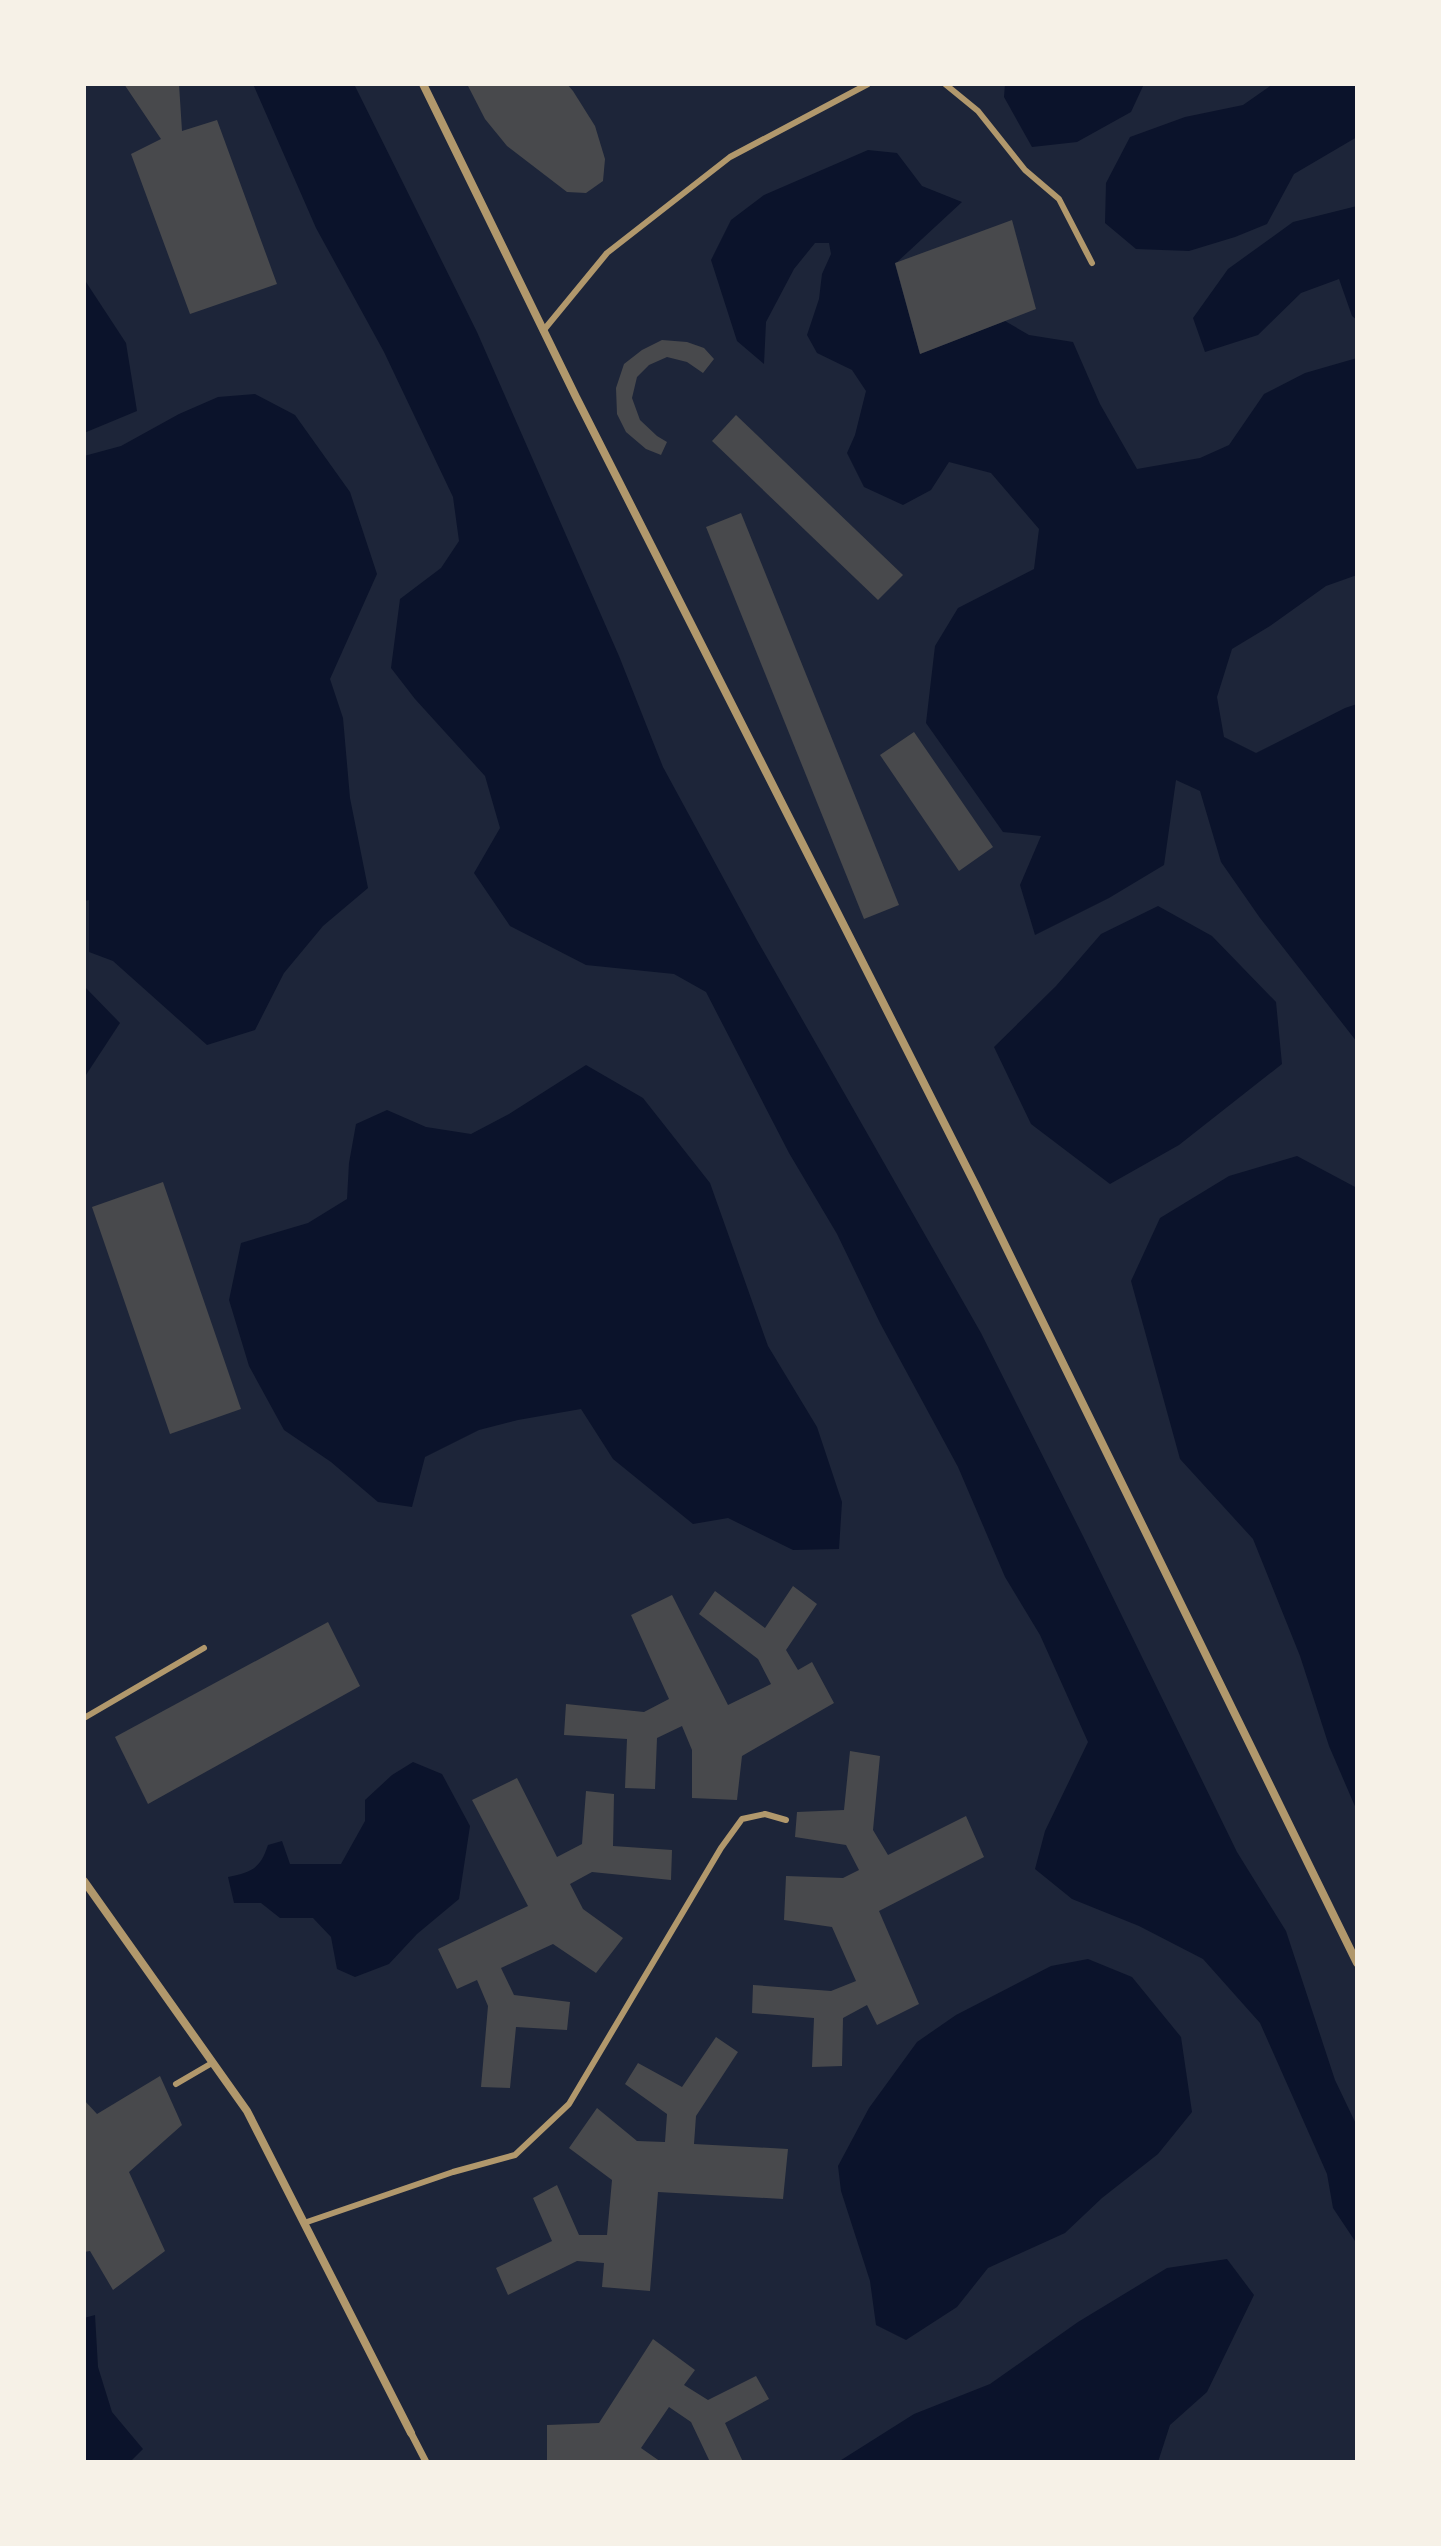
<svg xmlns="http://www.w3.org/2000/svg" width="1441" height="2546" font-family="'Times New Roman',serif">
	<style>
		.green { fill: #1d2539 }
		.water { fill: #0b132b }
		.building { fill: #48494c }
		.lines { fill: none; stroke-linecap: round; stroke-linejoin: round }
		.service { stroke: #b1986c; stroke-width: 6 }
		.pedestrian { stroke: #b1986c; stroke-width: 7 }
		.minor { stroke: #b1986c; stroke-width: 8 }
	</style>
	<rect width="100%" height="100%" fill="#14213d"/>
	<rect class="green" x="84" y="84" width="1273" height="2378"/>
	<g class="water">
		<polygon points="253,84 354,84 477,332 619,656 663,767 757,940 981,1333 1083,1536 1237,1852 1286,1931 1335,2080 1357,2126 1357,2244 1333,2208 1327,2174 1260,2023 1203,1959 1139,1926 1072,1899 1035,1869 1045,1831 1088,1742 1040,1635 1005,1577 958,1467 880,1323 837,1234 789,1153 706,992 674,974 586,965 510,926 474,873 500,828 485,776 415,699 391,668 400,599 441,568 459,541 453,497 384,352 316,228"/>
		<polygon points="1005,84 1144,84 1131,112 1077,142 1032,147 1004,97"/>
		<polygon points="1273,84 1357,84 1357,137 1294,174 1267,224 1235,237 1189,251 1136,249 1105,223 1106,183 1130,137 1185,117 1243,105"/>
		<polygon points="868,150 897,153 922,186 962,202 895,264 920,354 1005,321 1029,335 1073,342 1100,404 1137,469 1200,458 1229,445 1264,394 1305,373 1357,358 1357,575 1326,586 1270,626 1232,649 1217,697 1224,737 1256,753 1345,708 1357,704 1357,1042 1260,918 1221,862 1200,791 1176,780 1164,865 1109,898 1035,935 1020,885 1041,836 1003,832 926,723 935,646 958,608 1034,569 1039,529 991,473 949,462 931,490 903,505 864,487 847,453 855,435 866,391 852,370 817,353 807,335 819,299 822,274 831,254 829,243 815,243 794,269 766,322 764,364 737,341 711,260 731,220 764,195"/>
		<polygon points="1357,206 1357,320 1352,316 1339,279 1301,293 1258,335 1205,352 1193,318 1228,269 1293,222"/>
		<polygon points="84,279 126,343 137,411 84,433"/>
		<polygon points="255,394 295,415 350,492 377,574 330,679 343,718 350,798 368,888 323,926 284,973 255,1030 207,1045 113,961 89,952 89,900 84,901 84,456 121,446 179,414 218,397"/>
		<polygon points="1158,906 1212,936 1276,1002 1282,1064 1179,1145 1110,1184 1031,1124 994,1047 1056,986 1101,934"/>
		<polygon points="84,986 120,1023 84,1078"/>
		<polygon points="586,1065 643,1098 710,1183 768,1346 817,1427 842,1502 839,1549 793,1550 728,1518 693,1524 613,1459 581,1409 518,1420 479,1430 425,1457 412,1507 378,1502 331,1462 284,1430 249,1366 229,1300 241,1243 308,1223 347,1199 349,1163 356,1124 387,1110 426,1127 471,1134 509,1114"/>
		<polygon points="1297,1156 1357,1188 1357,1811 1329,1746 1300,1656 1253,1539 1180,1459 1131,1281 1160,1218 1229,1176"/>
		<path d="M413,1762L442,1774L470,1826L459,1899L417,1934L389,1964L355,1977L337,1969L331,1937L313,1918H280L261,1903H234L228,1877C252,1872 260,1869 268,1845L282,1841L290,1864H341L365,1821V1800L392,1775Z"/>
		<polygon points="1088,1959 1132,1977 1181,2037 1192,2112 1158,2154 1102,2198 1065,2233 988,2268 957,2307 906,2340 876,2325 870,2281 841,2191 838,2166 869,2108 917,2042 956,2015 1051,1966"/>
		<polygon points="1227,2259 1254,2295 1207,2392 1170,2425 1158,2462 838,2462 914,2414 990,2384 1078,2322 1167,2268"/>
		<polygon points="95,2315 98,2367 112,2412 143,2449 130,2462 84,2462 84,2318"/>
	</g>
	<g class="building">
		<polygon points="124,84 179,84 182,131 217,120 277,284 190,314 131,154 161,139"/>
		<polygon points="467,84 567,84 573,91 595,126 605,159 603,181 586,193 567,192 507,146 485,119"/>
		<polygon points="1012,220 1036,309 920,354 895,263"/>
		<polygon points="662,340 687,342 704,348 714,359 703,373 687,362 667,357 649,365 637,377 632,398 640,420 657,436 667,442 661,455 646,449 626,432 617,414 616,388 624,364 642,350"/>
		<polygon points="736,415 903,575 878,600 712,441"/>
		<polygon points="741,513 899,905 864,919 706,527"/>
		<polygon points="914,732 993,847 959,871 880,755"/>
		<polygon points="163,1182 241,1409 170,1434 92,1207"/>
		<polygon points="793,1586 817,1604 786,1650 798,1670 812,1662 834,1703 742,1756 737,1800 692,1798 692,1750 682,1726 657,1738 655,1789 625,1788 627,1739 564,1735 566,1704 644,1712 669,1699 631,1615 672,1595 728,1705 771,1684 758,1659 699,1614 715,1591 765,1628"/>
		<polygon points="328,1622 360,1686 148,1804 115,1737"/>
		<polygon points="850,1751 880,1756 873,1830 888,1855 966,1816 984,1857 879,1911 919,2004 877,2025 867,2005 843,2018 842,2066 812,2067 814,2018 752,2013 753,1985 831,1991 856,1981 832,1927 784,1920 786,1876 843,1878 859,1870 846,1845 795,1837 797,1812 844,1810"/>
		<polygon points="517,1778 557,1857 582,1844 586,1791 614,1794 613,1846 672,1850 671,1880 592,1872 570,1884 583,1909 623,1938 596,1973 553,1944 501,1968 514,1995 570,2002 567,2030 516,2027 510,2088 481,2087 488,2006 477,1980 457,1989 438,1949 528,1906 472,1800"/>
		<polygon points="716,2037 738,2052 696,2116 694,2144 788,2149 783,2199 658,2192 650,2291 602,2287 604,2263 577,2261 508,2295 496,2268 552,2241 533,2198 557,2185 579,2235 607,2235 612,2180 569,2148 597,2108 637,2141 665,2142 667,2114 625,2084 638,2063 682,2087"/>
		<polygon points="160,2076 182,2125 129,2172 165,2251 113,2290 90,2251 84,2252 84,2100 97,2114"/>
		<polygon points="653,2339 695,2370 684,2385 708,2400 756,2376 769,2399 725,2423 743,2462 710,2462 691,2422 669,2407 641,2448 661,2462 547,2462 547,2425 599,2423"/>
	</g>
	<g class="lines">
		<g class="service">
			<polyline points="945,84 978,111 1025,170 1059,199 1092,263"/>
			<polyline points="543,331 607,253 730,157 868,84"/>
			<polyline points="84,1718 204,1648"/>
			<polyline points="176,2084 212,2063"/>
			<polyline points="304,2223 453,2172 515,2155 569,2104 721,1848 742,1819 765,1814 786,1820"/>
		</g>
		<polyline class="pedestrian" points="411,2433 426,2462"/>
		<g class="minor">
			<polyline points="423,84 576,397 977,1188 1357,1963"/>
			<polyline points="84,1881 247,2111 411,2433"/>
		</g>
	</g>
	<rect width="1441" height="2546" fill="none" stroke="#f6f1e7" stroke-width="172"/>
</svg>
